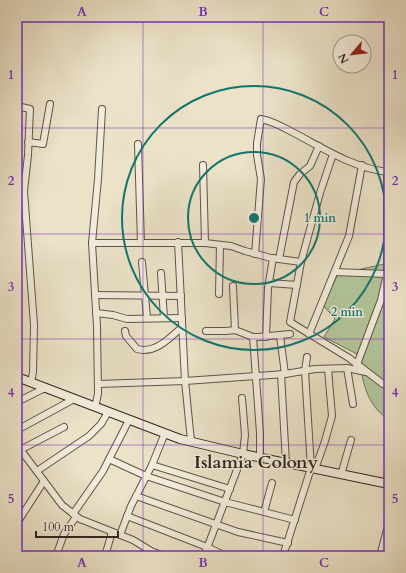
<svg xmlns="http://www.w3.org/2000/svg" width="406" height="573" font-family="Cardo,serif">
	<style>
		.green { fill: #b2c49a; stroke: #70755c }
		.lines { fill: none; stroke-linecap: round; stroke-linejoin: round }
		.street-casing { stroke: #5d5548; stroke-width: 8 }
		.secondary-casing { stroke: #2e261d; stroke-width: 10 }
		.street { stroke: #f2ecdb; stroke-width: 6 }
		.secondary { stroke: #f2ecdb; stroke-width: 8 }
		.grid { fill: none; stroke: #7b2cbf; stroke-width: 1; stroke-opacity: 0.55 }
		.ring { fill: none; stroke: #0f766e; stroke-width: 2 }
		.labels { text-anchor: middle; stroke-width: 3; stroke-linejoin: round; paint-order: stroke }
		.district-label { font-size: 18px; font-weight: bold; fill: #2e261d; stroke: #f2ecdb }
		.centre { fill: #0f766e; stroke: #f2ecdb; stroke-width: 2 }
		.ring-label { font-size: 12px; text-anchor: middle; font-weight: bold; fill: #0f766e; stroke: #f2ecdb; stroke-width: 3; stroke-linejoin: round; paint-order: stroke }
		.neatline { fill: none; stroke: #7b2cbf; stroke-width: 1.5 }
		.grid-label { font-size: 13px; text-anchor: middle; font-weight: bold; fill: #7b2cbf }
	</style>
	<rect width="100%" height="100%" fill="#ebe2c8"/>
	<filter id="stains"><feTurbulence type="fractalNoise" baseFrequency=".005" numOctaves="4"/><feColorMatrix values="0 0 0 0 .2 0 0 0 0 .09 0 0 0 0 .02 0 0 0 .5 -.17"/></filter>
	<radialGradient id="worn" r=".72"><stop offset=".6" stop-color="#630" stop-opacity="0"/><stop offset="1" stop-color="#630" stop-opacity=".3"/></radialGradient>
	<path class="green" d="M389,263V420C364,403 364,381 357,354L324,337L335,319L323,305L338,274Z"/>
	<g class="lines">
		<g class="street-casing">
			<g id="street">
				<polyline points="17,106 30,109 28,155 24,191 34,325 33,372 31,382"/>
				<polyline points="28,142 43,144 50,104"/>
				<polyline points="138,144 141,243"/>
				<polyline points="333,154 320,193 301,262 290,322 349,358 383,384 389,386"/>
				<polyline points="203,165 205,243"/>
				<polyline points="17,178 25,178"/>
				<polyline points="178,242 185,381 191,441"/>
				<polyline points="92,243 205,243 231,246 245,251 271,258 301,262"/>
				<path d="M255,254L261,179L257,155V143L261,119C276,122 284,128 298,135C326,150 356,169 389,172"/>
				<polyline points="279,259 294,182 300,174 310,166 319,146"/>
				<polyline points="142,262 147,318"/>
				<polyline points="335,272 387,274"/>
				<polyline points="161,273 164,318"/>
				<polyline points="269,283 297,285"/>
				<polyline points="233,286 235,330"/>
				<polyline points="219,294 220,245"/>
				<polyline points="95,295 181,296"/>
				<polyline points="96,313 113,315 127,319 182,318"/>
				<path d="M125,331L126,336L137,349C155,354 170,338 182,327"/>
				<polyline points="206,331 226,331 235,330 253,337 259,337 290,334"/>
				<polyline points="309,334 349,236 362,165"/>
				<polyline points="280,336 285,374"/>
				<polyline points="253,337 260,433 260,457"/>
				<polyline points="266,337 268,288 273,258"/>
				<polyline points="356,367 381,300 387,274 387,171"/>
				<polyline points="347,368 353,404"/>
				<polyline points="281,374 286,463"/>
				<polyline points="98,384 185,381 285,374 315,369 347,368 366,372"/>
				<polyline points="17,402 45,388"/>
				<polyline points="95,407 98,394 97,326 92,243 98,179 102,109"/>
				<polyline points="17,430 74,399"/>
				<polyline points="17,445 62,505 80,519 133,540 151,551 164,556"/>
				<polyline points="18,452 20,450 64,427"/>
				<polyline points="109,459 146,476 225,502 295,520"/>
				<polyline points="152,465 230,489"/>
				<polyline points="315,469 325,441 332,416 328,369"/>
				<polyline points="37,471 89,436 101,424 108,412"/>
				<polyline points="341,475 351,440"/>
				<polyline points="136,496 238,532 288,543"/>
				<polyline points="264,512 272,483"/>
				<polyline points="73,514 103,471 129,420"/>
				<polyline points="127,516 207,547 226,556"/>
				<polyline points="17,523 44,481"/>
				<polyline points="120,535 131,506 152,465 165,433"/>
				<polyline points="56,556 64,534 76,517"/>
				<polyline points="105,556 112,532"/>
				<polyline points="204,556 243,454 245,435 242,398"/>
				<polyline points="283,556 311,468 305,371 307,357"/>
				<polyline points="380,556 389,522"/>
			</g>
		</g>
		<g class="secondary-casing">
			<polyline id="secondary" points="17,377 180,439 243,454 389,484"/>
		</g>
		<use href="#street" class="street"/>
		<use href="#secondary" class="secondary"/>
	</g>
	<path class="grid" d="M143,17V556M263,17V556M17,128H389M17,234H389M17,339H389M17,445H389"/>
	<g class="ring">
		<circle cx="254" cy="218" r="66"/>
		<circle cx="254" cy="218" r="132"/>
	</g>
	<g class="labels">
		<g class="district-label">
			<text x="256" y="468">Islamia Colony</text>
		</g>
	</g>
	<circle cx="254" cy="218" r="6" class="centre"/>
	<g class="ring-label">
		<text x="320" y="222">1 min</text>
		<text x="347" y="316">2 min</text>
	</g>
	<rect width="406" height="573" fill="none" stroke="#ebe2c8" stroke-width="44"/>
	<g transform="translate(352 54) rotate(242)"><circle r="19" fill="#f2ecdb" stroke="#a49d8f"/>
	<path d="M0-3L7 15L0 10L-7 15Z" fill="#8f2418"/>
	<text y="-6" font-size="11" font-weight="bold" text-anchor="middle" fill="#2e261d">N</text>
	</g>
	<path d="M36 531v6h82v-6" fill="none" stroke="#2e261d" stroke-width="2"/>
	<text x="42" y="531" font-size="12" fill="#2e261d" stroke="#f2ecdb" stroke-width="3" paint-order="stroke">100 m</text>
	<rect x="22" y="22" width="362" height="529" class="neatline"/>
	<g class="grid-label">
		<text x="82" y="16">A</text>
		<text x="203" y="16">B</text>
		<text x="324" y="16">C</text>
		<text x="11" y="79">1</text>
		<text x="395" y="79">1</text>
		<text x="11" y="185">2</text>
		<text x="395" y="185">2</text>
		<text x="11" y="291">3</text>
		<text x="395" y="291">3</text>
		<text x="11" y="397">4</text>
		<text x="395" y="397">4</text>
		<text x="11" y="503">5</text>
		<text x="395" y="503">5</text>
		<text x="82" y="567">A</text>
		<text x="203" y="567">B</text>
		<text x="324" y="567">C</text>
	</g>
	<rect width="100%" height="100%" filter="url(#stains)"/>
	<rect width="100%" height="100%" fill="url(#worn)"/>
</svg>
